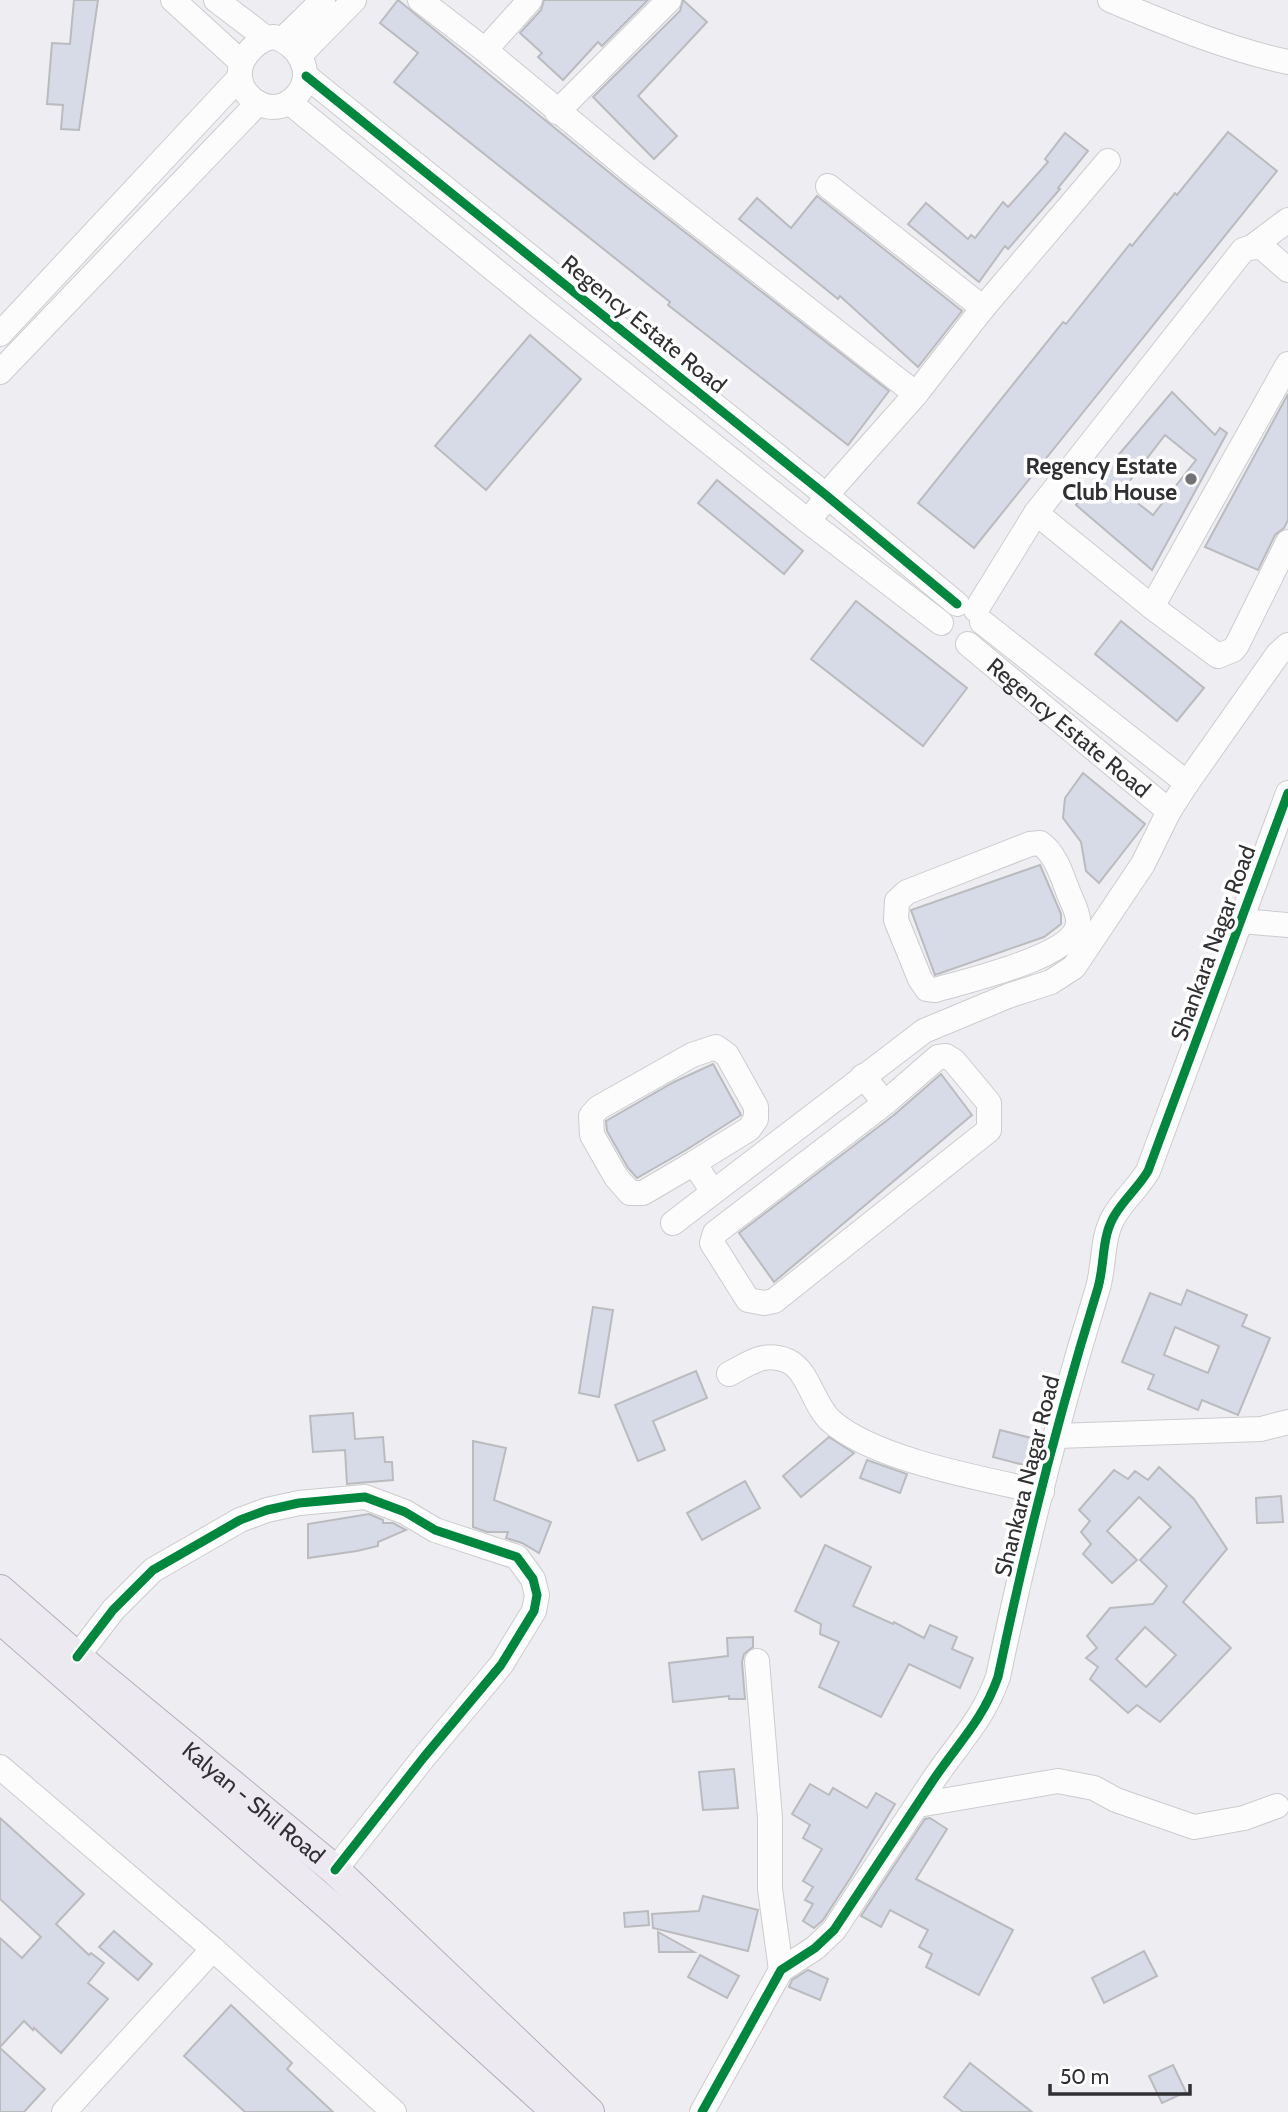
<svg xmlns="http://www.w3.org/2000/svg" width="1288" height="2112" font-family="Cabin,sans-serif">
	<style>
		.building { fill: #d7dbe7; stroke: #babbbe; stroke-width: 2; fill-rule: evenodd }
		.lines { fill: none; stroke-linecap: round; stroke-linejoin: round }
		.minor-casing { stroke: #cccccf; stroke-width: 26 }
		.major-casing { stroke: #b5adbd; stroke-width: 32 }
		.minor { stroke: #fcfcfd; stroke-width: 24 }
		.major { stroke: #ede9f1; stroke-width: 30 }
		.cycleway-casing { stroke: #fff; stroke-width: 13 }
		.cycleway { stroke: #00873e; stroke-width: 9 }
		.poi-dot { fill: #727276; stroke: #fff; stroke-width: 2.5 }
		.labels { text-anchor: middle; stroke-width: 7; stroke-linejoin: round; paint-order: stroke }
		.street-label { font-size: 23px; fill: #303033; stroke: #fff }
		.poi-label { font-size: 23px; font-weight: bold; fill: #303033; stroke: #fff; text-anchor: end }
	</style>
	<rect width="100%" height="100%" fill="#eeeef2"/>
	<g class="building">
		<polygon points="74,0 98,0 79,130 61,129 63,105 47,104 52,43 70,44"/>
		<polygon points="398,0 627,187 889,391 848,445 668,305 670,302 394,82 418,53 380,23"/>
		<polygon points="544,0 648,0 602,46 598,42 563,80 538,57 542,53 520,33 541,10"/>
		<polygon points="683,0 707,22 638,96 677,136 654,159 593,97 680,11"/>
		<polygon points="1228,132 1277,171 974,548 918,503 1063,322 1066,324 1130,244 1132,246 1175,193 1177,195"/>
		<polygon points="1065,133 1088,151 1058,188 1060,189 1008,249 1005,246 979,282 908,224 926,203 968,239 971,235 975,238 1003,202 1008,207 1048,162 1045,159"/>
		<polygon points="817,196 962,311 918,367 840,296 838,299 739,219 757,198 791,228"/>
		<polygon points="530,335 581,379 486,490 435,446"/>
		<path d="M1172,392L1215,435L1220,428L1227,433L1152,570L1076,505ZM1165,435L1196,460L1153,515L1122,491Z"/>
		<polygon points="1288,394 1288,520 1284,528 1275,535 1258,570 1205,547"/>
		<polygon points="717,480 803,551 784,574 698,503"/>
		<polygon points="856,601 967,688 923,746 811,659"/>
		<polygon points="1121,621 1204,688 1177,721 1095,654"/>
		<polygon points="1083,773 1145,824 1099,883 1086,871 1081,842 1063,818 1065,798"/>
		<polygon points="1040,865 1061,914 1061,924 1044,937 935,975 911,910"/>
		<polygon points="713,1064 741,1115 686,1150 637,1178 628,1168 607,1131 606,1121 674,1082"/>
		<polygon points="941,1074 972,1115 774,1282 739,1233 894,1115"/>
		<path d="M1187,1290L1247,1315L1242,1326L1270,1338L1238,1415L1202,1400L1198,1410L1148,1389L1154,1375L1122,1362L1150,1293L1181,1305ZM1175,1327L1219,1346L1208,1373L1164,1355Z"/>
		<polygon points="593,1307 613,1310 599,1397 579,1393"/>
		<polygon points="696,1371 707,1398 653,1421 665,1450 638,1461 615,1405"/>
		<polygon points="353,1413 355,1439 383,1437 385,1462 392,1462 393,1480 347,1484 345,1450 313,1452 310,1416"/>
		<polygon points="1000,1430 1039,1440 1032,1467 993,1457"/>
		<polygon points="829,1437 854,1453 801,1497 783,1476"/>
		<polygon points="473,1441 506,1448 494,1500 551,1522 539,1553 522,1543 506,1538 508,1532 487,1532 473,1527"/>
		<polygon points="867,1460 907,1474 900,1493 860,1478"/>
		<path d="M1159,1467L1194,1499L1227,1549L1183,1602L1231,1648L1160,1722L1137,1705L1128,1713L1090,1679L1098,1667L1086,1658L1097,1648L1087,1636L1110,1608L1153,1604L1167,1586L1140,1560L1171,1527L1139,1497L1107,1531L1137,1560L1112,1583L1083,1554L1091,1544L1081,1532L1090,1521L1079,1510L1114,1470L1128,1479L1135,1471L1148,1480ZM1145,1627L1176,1655L1146,1687L1116,1659Z"/>
		<polygon points="745,1481 760,1508 702,1540 687,1513"/>
		<polygon points="1281,1496 1283,1522 1257,1523 1256,1498"/>
		<polygon points="369,1514 383,1520 383,1523 393,1523 406,1530 378,1542 378,1546 357,1551 308,1558 308,1524"/>
		<polygon points="825,1545 871,1567 853,1606 893,1624 894,1622 924,1638 930,1625 957,1637 952,1649 973,1658 960,1688 909,1664 881,1717 819,1687 839,1642 820,1634 821,1624 795,1611"/>
		<polygon points="753,1637 753,1647 744,1654 742,1662 745,1699 729,1699 729,1696 673,1702 669,1663 728,1656 727,1638"/>
		<polygon points="734,1769 738,1808 703,1810 699,1772"/>
		<polygon points="810,1784 829,1795 833,1788 867,1808 876,1793 895,1804 851,1877 823,1920 814,1928 803,1921 813,1904 805,1900 813,1887 803,1881 822,1849 803,1838 810,1825 792,1814"/>
		<polygon points="0,1818 84,1894 56,1924 89,1955 91,1953 104,1963 88,1983 108,1999 61,2053 34,2028 33,2030 24,2021 0,2047 0,1938 22,1958 41,1937 0,1899"/>
		<polygon points="930,1818 947,1829 916,1879 1013,1930 979,1995 926,1967 932,1954 919,1947 928,1930 890,1910 881,1927 861,1916 925,1819"/>
		<polygon points="703,1896 758,1910 748,1951 653,1928 652,1914 699,1911"/>
		<polygon points="648,1911 649,1925 625,1927 624,1913"/>
		<polygon points="114,1931 152,1964 138,1980 99,1947"/>
		<polygon points="658,1932 694,1952 659,1952"/>
		<polygon points="1144,1951 1157,1976 1104,2003 1092,1978"/>
		<polygon points="700,1955 739,1976 727,1998 688,1977"/>
		<polygon points="808,1970 828,1979 820,2000 789,1987 792,1980"/>
		<polygon points="231,2005 292,2063 287,2069 333,2112 245,2112 184,2056"/>
		<polygon points="0,2048 45,2089 24,2112 0,2112"/>
		<polygon points="970,2063 1032,2112 963,2112 944,2097"/>
		<polygon points="1173,2065 1186,2092 1162,2103 1149,2076"/>
	</g>
	<g class="lines">
		<g class="minor-casing">
			<g id="minor">
				<polyline points="173,0 241,62"/>
				<polyline points="216,0 266,38"/>
				<polyline points="420,0 485,50 636,175 916,394"/>
				<path d="M1110,0C1168,24 1226,49 1288,62"/>
				<path d="M274,37C298,43 316,73 297,95C271,127 221,88 247,54C254,45 263,38 274,37Z"/>
				<polyline points="283,39 323,0"/>
				<polyline points="485,50 530,0"/>
				<polyline points="300,55 354,0"/>
				<polyline points="306,76 827,496 957,604"/>
				<polyline points="289,102 540,307 808,521 941,623"/>
				<polyline points="557,112 669,0"/>
				<polyline points="828,186 983,308"/>
				<polyline points="1252,247 1263,248 1288,270"/>
				<polyline points="0,334 240,77"/>
				<polyline points="0,372 258,103"/>
				<polyline points="817,510 836,484 916,394 983,308 1108,161"/>
				<polyline points="1036,513 1152,607 1218,656 1233,650 1237,645 1288,542"/>
				<polyline points="1152,607 1288,364"/>
				<polyline points="976,610 1036,513 1243,250 1252,247 1288,220"/>
				<polyline points="982,622 1187,783"/>
				<path id="s1" d="M968,644L1169,811"/>
				<path d="M1040,843C1056,854 1062,876 1069,894C1072,901 1077,911 1078,919C1082,956 964,981 935,990L927,989L920,979L896,920L897,901L907,892L1030,844Z"/>
				<polyline points="1241,921 1288,925"/>
				<polyline points="863,1076 885,1103 938,1057 946,1056 954,1061 989,1103 989,1130 774,1301 764,1303 748,1300 712,1243 715,1233 885,1103"/>
				<polyline points="694,1163 749,1129 756,1119 756,1107 727,1055 716,1047 692,1055 598,1108 591,1116 592,1135 616,1177 630,1193 643,1193 694,1163 713,1192"/>
				<polyline points="673,1223 924,1031 1008,996 1051,982 1074,967 1143,864 1169,811 1187,783 1278,654 1288,645"/>
				<path d="M729,1374C750,1363 764,1351 788,1361C809,1371 813,1405 831,1421C875,1460 984,1479 1042,1492"/>
				<polyline points="1057,1436 1261,1429 1288,1422"/>
				<polyline points="77,1657 113,1610 153,1570 240,1520 267,1510 299,1503 365,1497 405,1512 435,1530 517,1557 533,1579 537,1595 534,1611 501,1665 424,1757 335,1870"/>
				<polyline points="757,1661 770,1818 770,1889 781,1970"/>
				<polyline points="0,1767 213,1949 394,2112"/>
				<polyline points="918,1805 1058,1781 1094,1788 1116,1800 1194,1827 1244,1818 1277,1806"/>
				<polyline points="64,2112 213,1949"/>
				<path d="M702,2112L781,1970L815,1948L834,1930C867,1881 899,1831 932,1782C957,1744 982,1722 998,1677C1025,1548 1058,1417 1097,1291C1105,1267 1101,1240 1113,1218C1122,1201 1138,1188 1148,1171L1288,793"/>
			</g>
		</g>
		<g class="major-casing">
			<g id="major">
				<path id="s2" d="M0,1590L77,1657L335,1870L589,2112"/>
				<polyline points="0,1618 340,1915 557,2112"/>
			</g>
		</g>
		<use href="#minor" class="minor"/>
		<use href="#major" class="major"/>
		<g class="cycleway-casing">
			<g id="cycleway">
				<polyline points="306,76 827,496 957,604"/>
				<polyline points="77,1657 113,1610 153,1570 240,1520 267,1510 299,1503 365,1497 405,1512 435,1530 517,1557 533,1579 537,1595 534,1611 501,1665 424,1757 335,1870"/>
				<path d="M702,2112L781,1970L815,1948L834,1930C867,1881 899,1831 932,1782C957,1744 982,1722 998,1677C1025,1548 1058,1417 1097,1291C1105,1267 1101,1240 1113,1218C1122,1201 1138,1188 1148,1171L1288,793"/>
			</g>
		</g>
		<use href="#cycleway" class="cycleway"/>
	</g>
	<circle class="poi-dot" cx="1191" cy="479" r="7"/>
	<g class="labels">
		<g class="street-label">
			<text transform="translate(644 324) rotate(39)" y="8">Regency Estate Road</text>
			<text dy="8" stroke="none"><textPath href="#s1" startOffset="131">Regency Estate Road</textPath></text>
			<text transform="translate(1213 943) rotate(-70)" y="8">Shankara Nagar Road</text>
			<text transform="translate(1027 1476) rotate(-76)" y="8">Shankara Nagar Road</text>
			<text dy="8" stroke="none"><textPath href="#s2" startOffset="331">Kalyan - Shil Road</textPath></text>
		</g>
		<g class="poi-label">
			<text x="1177" y="474">Regency Estate<tspan x="1177" dy="26">Club House</tspan></text>
		</g>
	</g>
	<path d="M1050 2084v10h140v-10" fill="none" stroke="#303033" stroke-width="3.5"/>
	<text x="1060" y="2084" font-size="21" fill="#303033" stroke="#ffffff" stroke-width="5" paint-order="stroke">50 m</text>
</svg>
